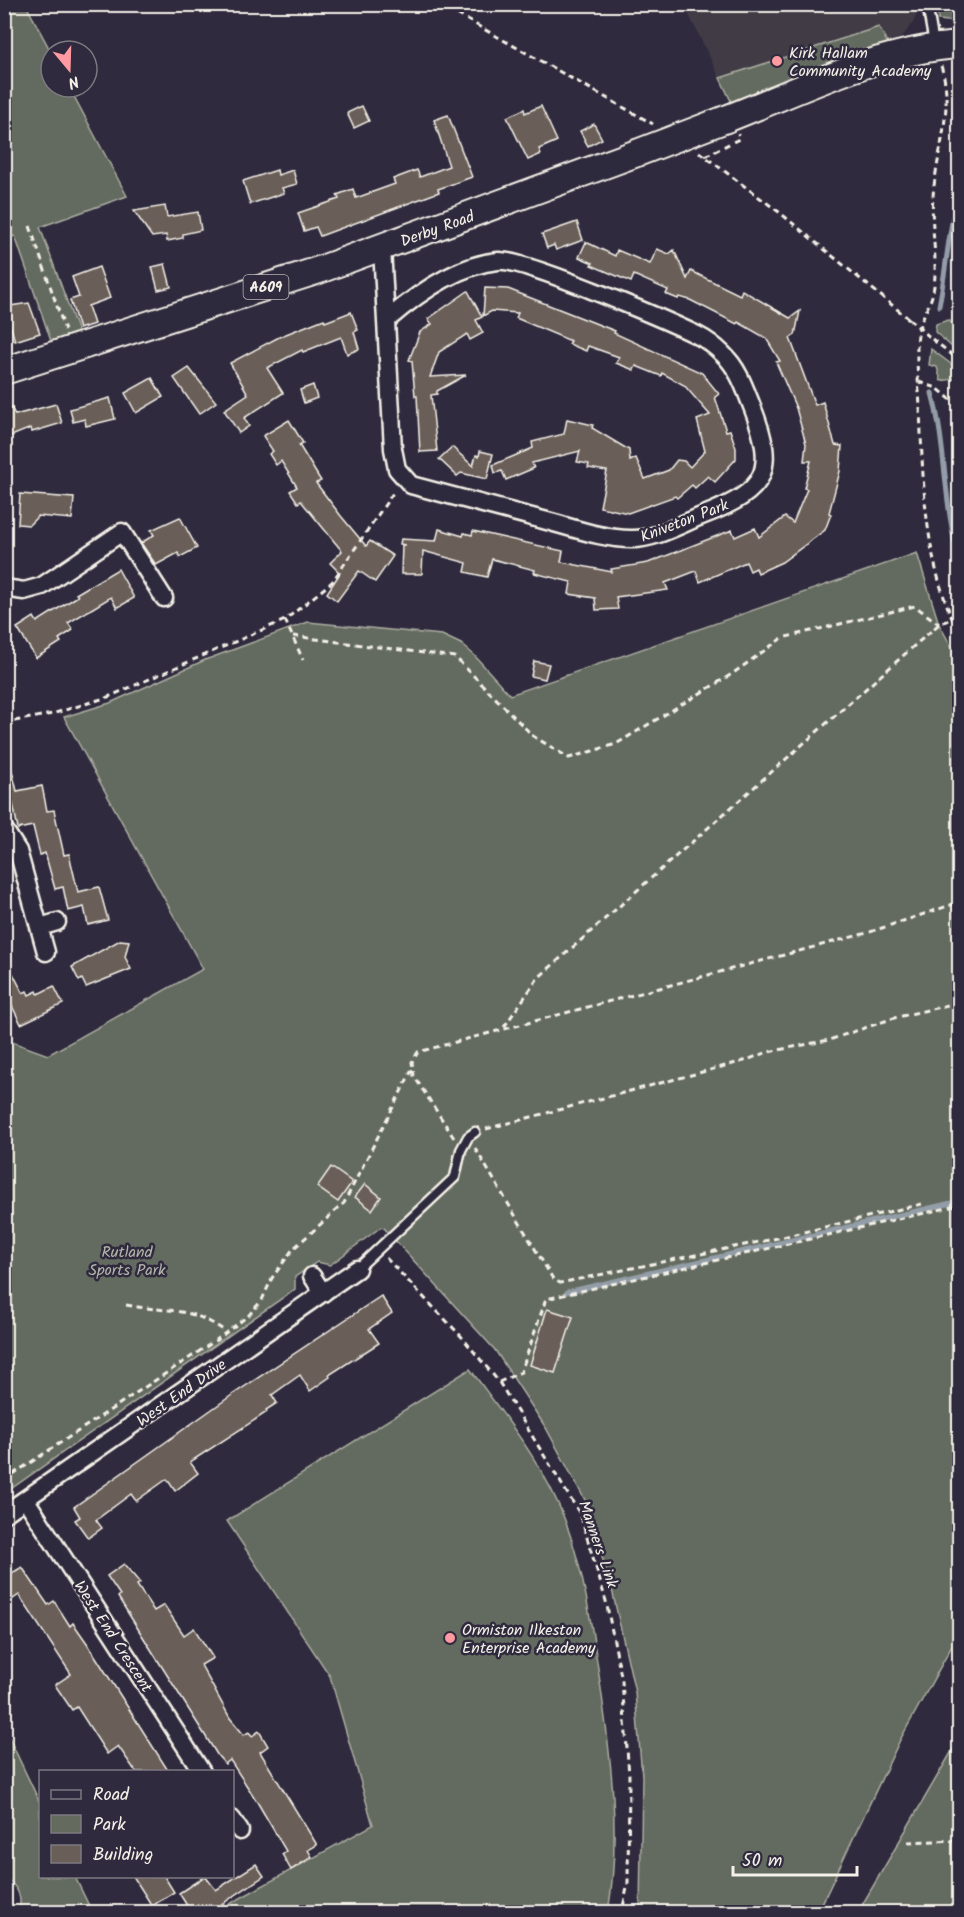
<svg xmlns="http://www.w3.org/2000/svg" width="964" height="1917" font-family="Kalam,sans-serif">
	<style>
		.built { fill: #413a45 }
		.green { fill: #646b5e; stroke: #acaea3; stroke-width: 1.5 }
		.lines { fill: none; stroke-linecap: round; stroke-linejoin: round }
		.stream { stroke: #939da8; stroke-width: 5 }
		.building { fill: #6a5e59; stroke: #f4f1e8; stroke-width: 1.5 }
		.service-casing { stroke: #f4f1e8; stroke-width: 13 }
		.minor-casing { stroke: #f4f1e8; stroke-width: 21 }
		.primary-casing { stroke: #f4f1e8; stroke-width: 30 }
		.path { stroke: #f4f1e8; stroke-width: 3; stroke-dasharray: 6 4.5; stroke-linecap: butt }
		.service { stroke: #2f2a3d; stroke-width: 8 }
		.minor { stroke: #2f2a3d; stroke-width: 16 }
		.primary { stroke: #2f2a3d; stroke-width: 26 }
		.primary-bridge-casing { stroke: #f4f1e8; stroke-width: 30; stroke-linecap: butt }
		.path-bridge { stroke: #f4f1e8; stroke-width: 3; stroke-dasharray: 6 4.5; stroke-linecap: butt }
		.primary-bridge { stroke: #2f2a3d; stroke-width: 26 }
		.poi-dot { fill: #ff9aa2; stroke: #2f2a3d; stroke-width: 2 }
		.labels { text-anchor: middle; stroke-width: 5; stroke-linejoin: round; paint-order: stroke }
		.shield { fill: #2f2a3d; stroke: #b9b5b5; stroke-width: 1.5 }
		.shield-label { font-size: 15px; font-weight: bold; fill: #f4f1e8 }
		.poi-label { font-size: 16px; fill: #f4f1e8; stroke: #2f2a3d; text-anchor: start }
		.street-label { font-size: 16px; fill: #f4f1e8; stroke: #2f2a3d }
		.park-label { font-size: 16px; fill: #b3b5aa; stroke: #2f2a3d }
	</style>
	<rect width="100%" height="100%" fill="#2f2a3d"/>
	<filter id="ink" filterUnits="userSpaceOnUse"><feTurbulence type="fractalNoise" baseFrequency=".0167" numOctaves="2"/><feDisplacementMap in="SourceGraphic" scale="12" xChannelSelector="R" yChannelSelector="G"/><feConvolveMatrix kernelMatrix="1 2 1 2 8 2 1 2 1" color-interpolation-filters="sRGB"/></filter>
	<g filter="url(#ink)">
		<polygon class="built" points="916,4 917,13 913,23 902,37 732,103 684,5"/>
		<g class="green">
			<polygon points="4,5 26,5 51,52 51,87 69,87 127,196 40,227 78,332 51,341 15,236 5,239"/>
			<polygon points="937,5 959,5 959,22 938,20"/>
			<polygon points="879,27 888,44 732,103 720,78"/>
			<polygon points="948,320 959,329 959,353 935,332 936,324"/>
			<polygon points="931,349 959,370 959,378 941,381 937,367 929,365"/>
			<polygon points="917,553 939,624 960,662 959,1633 900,1740 818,1912 640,1912 642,1776 635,1692 613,1594 586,1502 546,1428 495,1350 384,1228 381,1227 330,1265 317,1262 295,1277 295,1289 5,1493 4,1039 48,1055 203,969 64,717 110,703 205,660 308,622 442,635 461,644 474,655 510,695"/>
			<path d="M470,1369C505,1417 546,1467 566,1523C585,1575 592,1628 600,1682C611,1758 621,1836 608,1912H215L373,1825L330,1676L227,1521Z"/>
			<path d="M4,1727L40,1803V1876L75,1877L92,1912H18C24,1897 17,1886 5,1877Z"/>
			<polygon points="959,1739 959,1912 858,1912"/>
		</g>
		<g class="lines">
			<g class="stream">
				<path d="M939,306C946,271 948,236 956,202L960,199"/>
				<path d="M932,393C947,448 943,507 960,561"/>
				<polyline points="567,1292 960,1201"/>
			</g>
		</g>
		<g class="building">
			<polygon points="362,106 369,121 354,128 347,113"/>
			<polygon points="541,106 557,141 539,149 541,154 528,160 507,117 524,109 525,113"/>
			<polygon points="448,115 472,177 438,189 439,192 320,236 316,227 304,231 298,213 339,199 337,195 353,189 356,198 395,184 393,179 417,170 420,177 449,166 434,120"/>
			<polygon points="594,124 602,139 588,146 580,131"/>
			<polygon points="277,170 278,175 293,170 297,184 282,188 284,193 250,204 243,181"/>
			<polygon points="165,206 167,217 198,212 201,230 183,234 183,238 167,241 166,235 152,237 134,211"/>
			<polygon points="577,222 583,240 556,250 554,245 547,248 542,234"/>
			<polygon points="586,242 615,256 617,250 650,264 657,249 669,254 674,250 687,279 691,271 740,295 742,290 790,318 800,311 795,335 790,338 815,405 823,402 835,445 842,446 840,471 829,513 831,514 825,530 782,562 758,573 756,568 750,571 746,562 700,582 696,571 665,583 668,590 616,597 618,609 596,610 595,598 569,594 571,582 534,573 535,570 492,559 487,577 465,572 467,563 423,551 422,574 401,574 402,545 405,545 400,544 401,539 436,541 439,529 463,536 464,533 472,535 473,531 563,551 561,562 612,572 611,569 648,563 732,530 735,537 755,528 759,537 785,517 793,523 807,489 804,488 811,461 804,461 806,444 796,408 776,362 780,361 766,338 738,322 737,324 690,300 679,297 678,299 666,294 668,290 634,275 631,282 591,265 593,263 579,257"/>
			<polygon points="165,264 171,287 158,290 152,267"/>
			<polygon points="99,267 110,298 88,306 94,324 79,329 70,300 79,297 72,277"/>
			<polygon points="485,288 508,289 615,331 614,333 702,373 719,394 715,397 726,431 730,430 736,448 736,459 715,482 708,476 695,488 692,485 677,498 675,496 628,513 600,507 607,471 588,468 589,464 577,462 580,451 532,463 534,468 506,480 502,471 495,473 493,465 533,448 532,442 564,434 567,419 593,425 592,428 629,450 630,461 636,458 645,479 669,470 677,460 684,461 690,467 705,451 697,420 710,415 684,385 662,373 661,376 636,366 634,370 616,363 619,357 588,346 586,351 569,344 571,341 516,318 518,313 492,311 483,316"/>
			<polygon points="468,291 482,317 476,320 483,333 470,340 467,334 439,352 430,377 466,375 437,391 437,394 431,395 437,451 420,452 417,396 415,396 412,361 409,360 420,332 432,324 428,319"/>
			<polygon points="29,303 40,333 15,341 9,321 4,322 4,307"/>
			<polygon points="351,312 358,330 354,332 359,349 347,354 341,337 303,352 302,350 267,368 283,393 244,418 249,426 239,433 224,410 248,394 230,363 281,336 324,319 325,322"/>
			<polygon points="189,368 216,402 199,414 174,378"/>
			<polygon points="152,378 163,397 136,413 125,393"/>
			<polygon points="313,385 317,398 304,403 300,390"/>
			<polygon points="4,392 15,415 56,404 62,423 32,432 31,428 4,439"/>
			<polygon points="110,398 115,419 86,426 85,419 73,422 70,409"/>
			<polygon points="289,420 303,443 299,445 321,481 316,483 341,516 366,546 370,541 393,556 375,582 359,571 337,601 327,593 340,573 330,563 342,551 301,501 298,503 290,491 297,487 281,461 276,465 269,454 273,451 263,436"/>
			<polygon points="452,447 473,466 476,455 479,456 480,451 493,454 487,479 461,473 457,476 439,459"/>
			<polygon points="20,494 74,498 72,519 38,516 29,525 18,524"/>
			<polygon points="180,517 197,548 180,557 178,553 156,565 141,543 154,535 151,530"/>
			<polygon points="118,569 134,598 117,608 111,597 68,623 73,630 59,639 61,642 36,658 17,628 34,617 37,622 78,596 76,594"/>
			<polygon points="534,661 549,664 545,679 531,676"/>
			<polygon points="9,759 17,791 42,786 47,811 54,810 64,855 69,854 78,892 99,887 108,920 88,925 84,907 68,911 63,887 55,889 45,853 40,855 33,826 18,829 13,804 4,806 4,760"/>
			<polygon points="120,940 129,941 125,957 131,969 86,987 82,979 79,981 72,967"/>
			<polygon points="4,956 23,993 27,991 29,995 37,991 38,994 54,986 63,1004 21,1024 4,990"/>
			<polygon points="331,1167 352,1182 338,1202 317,1187"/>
			<polygon points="365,1184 381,1197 372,1210 355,1197"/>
			<polygon points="381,1296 392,1313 369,1329 379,1343 329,1375 330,1377 310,1391 300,1375 272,1395 277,1403 266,1410 267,1412 190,1462 198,1473 175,1491 167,1479 136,1501 131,1494 96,1520 102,1528 88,1538 75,1520 80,1517 74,1507 232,1395"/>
			<polygon points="547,1309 573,1317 555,1373 530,1365"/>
			<polygon points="124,1564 140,1583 137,1585 154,1611 164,1605 184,1635 194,1628 213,1658 201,1665 230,1718 244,1735 249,1732 252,1736 259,1731 268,1746 260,1752 317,1845 308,1850 312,1857 291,1870 282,1854 286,1851 256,1800 230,1760 225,1764 218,1756 118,1597 120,1595 107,1576"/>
			<polygon points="22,1567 48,1605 54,1601 70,1626 73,1623 87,1643 169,1772 136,1772 118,1746 107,1754 77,1707 72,1710 55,1685 71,1674 19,1595 4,1605 4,1578"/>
			<polygon points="256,1864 264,1876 210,1912 191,1912 179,1893 205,1876 216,1890"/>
			<polygon points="133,1876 164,1876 174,1892 152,1906"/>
		</g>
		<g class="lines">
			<g class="service-casing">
				<g id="service">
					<polyline points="927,4 934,44"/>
					<polyline points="357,1269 455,1177 461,1150 468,1137 475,1132"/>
				</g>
			</g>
			<g class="minor-casing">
				<g id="minor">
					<path d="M382,248L393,449L397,469L411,485C456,497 501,509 547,521C574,528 603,539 631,539C654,540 683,523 704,515C766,491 777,471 753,409C745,389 739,369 723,354C715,346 707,340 697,335C668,321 522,258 498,261C457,265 417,294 387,320"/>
					<polyline points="4,588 24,591 42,586 122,532 164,598"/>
					<polyline points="4,829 18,851 46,952"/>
					<polyline points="40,927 57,922"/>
					<polyline points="312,1276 323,1293"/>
					<polyline points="26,1500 202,1772"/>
					<polyline points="4,1514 357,1269"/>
					<polyline points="232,1819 240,1831"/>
				</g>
			</g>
			<g class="primary-casing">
				<g id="primary">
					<path d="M726,119C801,90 878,50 960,45"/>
					<polyline points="4,371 319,270 637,153"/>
				</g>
			</g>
			<g class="path">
				<polyline points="439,4 653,124"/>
				<path d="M941,66C955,107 936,155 933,196C930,227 939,262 933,292C930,307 919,320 918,335C915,358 919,384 920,408C923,484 924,565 960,635"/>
				<polyline points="699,152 779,212 909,319"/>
				<polyline points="705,156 739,139 738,134"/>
				<polyline points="30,226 65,330"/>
				<polyline points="932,339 960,361"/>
				<polyline points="919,382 937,388 950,399 960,398"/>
				<polyline points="285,620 303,660"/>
				<polyline points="293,636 455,657 533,736 569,758 616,744 732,674 782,638 915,606 939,624"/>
				<polyline points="4,723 52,714 108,697 285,620 332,582 395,490"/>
				<polyline points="504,1027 538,978 939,624 951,619"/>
				<polyline points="486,1129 744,1061 768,1052 829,1040 894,1018 960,1002"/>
				<polyline points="454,1138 414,1076 412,1062 418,1052 867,933 960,902"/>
				<polyline points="475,1148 553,1279 560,1283 783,1237 926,1203"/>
				<polyline points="386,1258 461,1336 499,1382 580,1514 606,1601 622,1681 629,1775 628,1883 622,1912"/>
				<path d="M126,1305C168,1313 189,1305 226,1332"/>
				<polyline points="499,1382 521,1372 546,1299 960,1205"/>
				<polyline points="4,1480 215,1341 249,1315 262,1300 272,1278 293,1249 344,1203 412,1070"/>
				<polyline points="908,1842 960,1840"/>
			</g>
			<use href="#service" class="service"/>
			<use href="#minor" class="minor"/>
			<use href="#primary" class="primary"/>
			<g class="primary-bridge-casing">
				<polyline id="primary-bridge" points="637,153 726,119"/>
			</g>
			<polyline class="path-bridge" points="909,319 932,339"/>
			<use href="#primary-bridge" class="primary-bridge"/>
		</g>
	</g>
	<g class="poi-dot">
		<circle cx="777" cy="61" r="6"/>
		<circle cx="450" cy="1638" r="6"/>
	</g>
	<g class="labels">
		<rect class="shield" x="243.5" y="275" width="45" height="24" rx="4.5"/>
		<g class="shield-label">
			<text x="266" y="292">A609</text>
		</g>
		<g class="poi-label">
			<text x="789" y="58">Kirk Hallam<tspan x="789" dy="18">Community Academy</tspan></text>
			<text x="462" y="1635">Ormiston Ilkeston<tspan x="462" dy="18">Enterprise Academy</tspan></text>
		</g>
		<g class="street-label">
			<text transform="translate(437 228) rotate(-20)" y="6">Derby Road</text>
			<text transform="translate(684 520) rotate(-21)" y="6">Kniveton Park</text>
			<text transform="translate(181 1392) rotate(-35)" y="6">West End Drive</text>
			<text transform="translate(599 1544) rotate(71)" y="6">Manners Link</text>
			<text transform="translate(114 1636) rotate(57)" y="6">West End Crescent</text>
		</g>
		<g class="park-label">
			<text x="127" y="1257">Rutland<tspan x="127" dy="18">Sports Park</tspan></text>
		</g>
	</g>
	<rect width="964" height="1917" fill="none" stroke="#2f2a3d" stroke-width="24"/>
	<rect x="12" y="12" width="940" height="1893" fill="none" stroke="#f4f1e8" stroke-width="2" filter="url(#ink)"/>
	<rect x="39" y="1770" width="195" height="108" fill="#2f2a3d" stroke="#7e7a81" stroke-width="1.5"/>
	<rect x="51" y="1790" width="30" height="9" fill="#2f2a3d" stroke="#7e7a81" stroke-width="1.5"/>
	<text x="93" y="1800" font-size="18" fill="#f4f1e8">Road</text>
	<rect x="51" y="1815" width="30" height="18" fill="#646b5e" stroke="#7e7a81" stroke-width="1.5"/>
	<text x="93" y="1830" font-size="18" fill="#f4f1e8">Park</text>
	<rect x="51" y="1845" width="30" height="18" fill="#6a5e59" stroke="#7e7a81" stroke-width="1.5"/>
	<text x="93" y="1860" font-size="18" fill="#f4f1e8">Building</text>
	<g transform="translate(69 69) rotate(161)"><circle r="28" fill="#2f2a3d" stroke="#7e7a81" stroke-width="1.5"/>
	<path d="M0-4.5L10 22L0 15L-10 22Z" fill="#ff9aa2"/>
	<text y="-9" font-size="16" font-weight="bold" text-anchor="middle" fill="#f4f1e8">N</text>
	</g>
	<path d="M733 1866v9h124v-9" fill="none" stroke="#f4f1e8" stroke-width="3"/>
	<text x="742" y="1866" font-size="18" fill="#f4f1e8" stroke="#2f2a3d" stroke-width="4.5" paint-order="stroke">50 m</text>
</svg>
